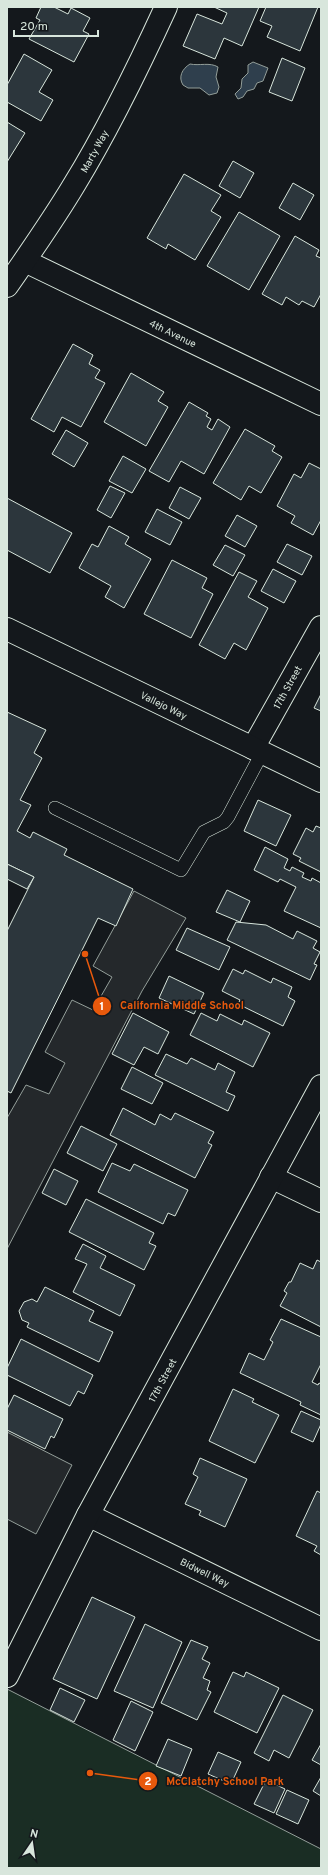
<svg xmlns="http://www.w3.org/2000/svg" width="328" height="1875" font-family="Overpass,sans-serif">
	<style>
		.green { fill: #1a2d24; stroke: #939e99 }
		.parking { fill: #24282b; stroke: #939e99 }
		.water { fill: #2f3f4d; stroke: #939e99 }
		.building { fill: #2c363c; stroke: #d8e6dc }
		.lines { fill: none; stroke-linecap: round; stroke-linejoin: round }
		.service-casing { stroke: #d8e6dc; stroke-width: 14 }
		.minor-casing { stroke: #d8e6dc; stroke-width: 24 }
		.tertiary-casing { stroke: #d8e6dc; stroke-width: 24 }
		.service { stroke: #14181c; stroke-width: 13 }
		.minor { stroke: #14181c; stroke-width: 22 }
		.tertiary { stroke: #14181c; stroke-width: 22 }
		.labels { text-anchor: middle; stroke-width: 3; stroke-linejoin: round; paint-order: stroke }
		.street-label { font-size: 10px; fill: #d8e6dc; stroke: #14181c }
		.leader { fill: none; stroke: #e8590c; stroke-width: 1.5 }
		.callout-dot { fill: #e8590c; stroke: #14181c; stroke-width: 1.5 }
		.mark-label { font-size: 12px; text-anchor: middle; font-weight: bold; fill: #fff }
		.callout-label { font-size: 11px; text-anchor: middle; font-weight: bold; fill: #e8590c; stroke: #14181c; stroke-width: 3; stroke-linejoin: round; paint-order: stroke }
	</style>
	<rect width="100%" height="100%" fill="#14181c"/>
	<polygon class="green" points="7,1689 321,1849 321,1868 7,1868"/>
	<g class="parking">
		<polygon points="134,891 186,918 142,991 7,1249 7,1118 26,1085 49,1094 65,1063 45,1052 72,1000 93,1010 112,977 93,966"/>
		<polygon points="7,1432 72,1465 36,1534 7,1519"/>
	</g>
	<g class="water">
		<polygon points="253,62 268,68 263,81 257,83 254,89 247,91 243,97 238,99 235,94 241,88 242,79 248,73 248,65"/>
		<path d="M190,64C199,66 210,62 218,67L216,77L219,87L217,93L209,95L200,88H188L183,85C178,77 182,69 190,64Z"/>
	</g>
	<g class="building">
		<polygon points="41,7 54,7 68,14 71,8 90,18 83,31 89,34 74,62 29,39 40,20 36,18"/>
		<polygon points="214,7 259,7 242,46 224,38 215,59 183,46 197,14 222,24 227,13"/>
		<polygon points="266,7 318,7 300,51 267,37 272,26 260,21"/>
		<polygon points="24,54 52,70 39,92 53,100 41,121 7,102 7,85"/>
		<polygon points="282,58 305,68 292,101 269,92"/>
		<polygon points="7,122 25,133 7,162"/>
		<polygon points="233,161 254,173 240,198 219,186"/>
		<polygon points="184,174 221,195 211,211 221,217 195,260 168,244 166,249 147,238"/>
		<polygon points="293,183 314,195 300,220 279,208"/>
		<polygon points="239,212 280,236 249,290 207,266"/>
		<polygon points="295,236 319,250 316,256 321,258 321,294 314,307 302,301 299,305 286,297 282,305 262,294"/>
		<polygon points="73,344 93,355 89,364 100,370 95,378 105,383 81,427 62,417 54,432 31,419"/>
		<polygon points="131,373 164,392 158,401 168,407 146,446 104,422"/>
		<polygon points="189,402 208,413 206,416 211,419 207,427 212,430 218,419 230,427 204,474 181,461 169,482 149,471"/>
		<polygon points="245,429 275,446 272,451 282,457 261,493 249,486 241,500 213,483"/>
		<polygon points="66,430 88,443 74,467 52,454"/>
		<polygon points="123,456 146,469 132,493 109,481"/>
		<polygon points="309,463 321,469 321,520 313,535 291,523 295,516 277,506 294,474 301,478"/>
		<polygon points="110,486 125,493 111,518 97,510"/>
		<polygon points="180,487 201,498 189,519 169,508"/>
		<polygon points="7,498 72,533 50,573 7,550"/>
		<polygon points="157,509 182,522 170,545 145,532"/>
		<polygon points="237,515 257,526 245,547 225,536"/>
		<polygon points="109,526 129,537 125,544 151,559 124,608 105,597 111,586 79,568 92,544 98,547"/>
		<polygon points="287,544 312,556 302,575 277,562"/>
		<polygon points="225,545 245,555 233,576 213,565"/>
		<polygon points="172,560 207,578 202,588 213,594 191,638 144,614"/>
		<polygon points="273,569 296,581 284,603 261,591"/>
		<polygon points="239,572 257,581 248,597 268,608 246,650 234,643 225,659 199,645"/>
		<polygon points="321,694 321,711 314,708"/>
		<polygon points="7,712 46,730 34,753 42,758 20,800 31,805 17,831 30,838 33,832 67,849 64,855 133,889 116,926 98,918 11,1093 7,1091 7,931 34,877 7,864"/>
		<polygon points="258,800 291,815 276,846 244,831"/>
		<polygon points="316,826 321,828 321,872 299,861 301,858 293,854 306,828 313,832"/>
		<polygon points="265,847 288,859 284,868 290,871 292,867 304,873 302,877 311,881 312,878 321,883 321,928 284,911 296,887 280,879 278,882 254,870"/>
		<polygon points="7,864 34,877 27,889 7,879"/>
		<polygon points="227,890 250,901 240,922 216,912"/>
		<polygon points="236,922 266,925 293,939 297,931 317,941 313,948 320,952 314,964 317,965 310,980 227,940"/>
		<polygon points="187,928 230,947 219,970 176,950"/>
		<polygon points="233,969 243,974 245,970 271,983 273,978 292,987 288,997 295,1001 283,1026 238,1004 240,1000 222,991"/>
		<polygon points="169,976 204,993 194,1014 159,998"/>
		<polygon points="133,1013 169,1032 158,1054 144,1047 134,1065 112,1054"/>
		<polygon points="201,1013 217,1021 220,1014 242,1025 244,1020 270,1033 253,1067 190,1035"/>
		<polygon points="166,1054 187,1064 191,1058 215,1070 218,1063 235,1072 226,1092 235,1096 228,1111 155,1075"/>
		<polygon points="132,1067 163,1083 152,1104 121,1089"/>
		<polygon points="123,1108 155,1125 160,1114 171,1120 175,1113 214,1132 208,1143 212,1145 195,1178 110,1135"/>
		<polygon points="81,1126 117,1144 103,1171 67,1153"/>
		<polygon points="112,1163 130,1171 134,1164 188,1190 175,1216 168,1213 163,1224 98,1192"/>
		<polygon points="54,1169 78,1181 66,1205 42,1193"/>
		<polygon points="86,1199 154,1233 149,1243 156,1246 144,1270 69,1232"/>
		<polygon points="83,1244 106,1256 100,1268 135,1285 120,1316 73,1292 87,1264 75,1259"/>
		<polygon points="317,1260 321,1262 321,1327 280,1306 287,1293 284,1291 289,1282 291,1282 300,1263 313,1269"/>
		<polygon points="45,1287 94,1311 89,1321 113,1332 99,1362 27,1327 29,1323 22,1320 19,1311 24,1302 32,1299 37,1302"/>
		<polygon points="281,1319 321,1337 321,1364 312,1382 318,1385 319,1383 321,1384 321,1415 300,1405 301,1402 240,1373 249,1353 264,1360 273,1342 270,1340"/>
		<polygon points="21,1339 93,1375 84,1394 78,1391 70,1406 7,1375 7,1368"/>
		<polygon points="233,1389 254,1399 252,1402 279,1415 255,1463 209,1441"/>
		<polygon points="14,1395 63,1419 54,1438 51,1436 45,1449 7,1430 7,1409"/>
		<polygon points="301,1411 321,1420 321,1424 313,1442 291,1432"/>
		<polygon points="200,1458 247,1479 225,1527 199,1515 201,1511 185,1504 198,1477 193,1474"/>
		<polygon points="317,1491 321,1493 321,1555 314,1551 317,1546 296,1536"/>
		<polygon points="92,1597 135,1617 97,1699 53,1679"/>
		<polygon points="145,1624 182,1642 153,1708 114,1691"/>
		<polygon points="191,1640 208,1647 202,1659 210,1663 203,1678 210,1681 207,1690 211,1692 197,1720 161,1703"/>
		<polygon points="233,1672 244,1677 246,1672 279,1688 257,1733 214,1712"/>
		<polygon points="60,1688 85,1700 74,1722 50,1710"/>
		<polygon points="283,1695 313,1710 289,1758 274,1750 269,1761 254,1753"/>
		<polygon points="131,1701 153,1712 135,1751 113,1740"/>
		<polygon points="168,1739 192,1749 181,1776 156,1766"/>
		<polygon points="321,1744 321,1765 312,1760"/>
		<polygon points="218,1752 241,1762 231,1784 208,1774"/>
		<polygon points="321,1777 321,1796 313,1791"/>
		<polygon points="266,1780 285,1789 274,1813 254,1804"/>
		<polygon points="287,1790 309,1800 298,1824 276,1814"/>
	</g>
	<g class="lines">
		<g class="service-casing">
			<polyline id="service" points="55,808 181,870 204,832 224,822 228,817 262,753"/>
		</g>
		<g class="minor-casing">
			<g id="minor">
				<polyline points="25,261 321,404"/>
				<path d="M7,286C30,253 53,220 74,185C109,128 138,68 166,7"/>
				<polyline points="253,748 321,627"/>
				<polyline points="271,1177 321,1201"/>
				<polyline points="88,1515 321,1629"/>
				<polyline points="7,1676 88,1515 321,1086"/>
			</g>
		</g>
		<g class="tertiary-casing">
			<polyline id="tertiary" points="7,629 321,781"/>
		</g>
		<use href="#service" class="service"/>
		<use href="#minor" class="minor"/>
		<use href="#tertiary" class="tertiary"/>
	</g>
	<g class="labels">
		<g class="street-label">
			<text transform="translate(94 151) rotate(-61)" y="4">Marty Way</text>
			<text transform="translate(173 333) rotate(26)" y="4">4th Avenue</text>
			<text transform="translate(287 687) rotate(-61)" y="4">17th Street</text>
			<text transform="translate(164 705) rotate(26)" y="4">Vallejo Way</text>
			<text transform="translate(162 1380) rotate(-62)" y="4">17th Street</text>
			<text transform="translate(205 1572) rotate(26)" y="4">Bidwell Way</text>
		</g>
	</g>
	<path class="leader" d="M85 954L102 1006M90 1773L148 1781"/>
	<g class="callout-dot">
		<circle cx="85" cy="954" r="4"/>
		<circle cx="90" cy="1773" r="4"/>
		<circle cx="102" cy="1006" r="10"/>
		<circle cx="148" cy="1781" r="10"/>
	</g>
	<g class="mark-label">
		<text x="102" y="1010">1</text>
		<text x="148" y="1785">2</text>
	</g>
	<g class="callout-label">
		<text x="182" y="1009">California Middle School</text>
		<text x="225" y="1785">McClatchy School Park</text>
	</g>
	<rect width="328" height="1875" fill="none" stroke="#d8e6dc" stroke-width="16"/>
	<g transform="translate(32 1843) rotate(13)" stroke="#14181c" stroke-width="3" paint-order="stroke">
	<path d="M0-3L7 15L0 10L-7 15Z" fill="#d8e6dc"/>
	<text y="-6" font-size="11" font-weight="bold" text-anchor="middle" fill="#d8e6dc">N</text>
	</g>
	<path d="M14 30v6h84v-6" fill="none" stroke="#d8e6dc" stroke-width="2"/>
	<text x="20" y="30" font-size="12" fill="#d8e6dc" stroke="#14181c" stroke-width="3" paint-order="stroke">20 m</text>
</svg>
